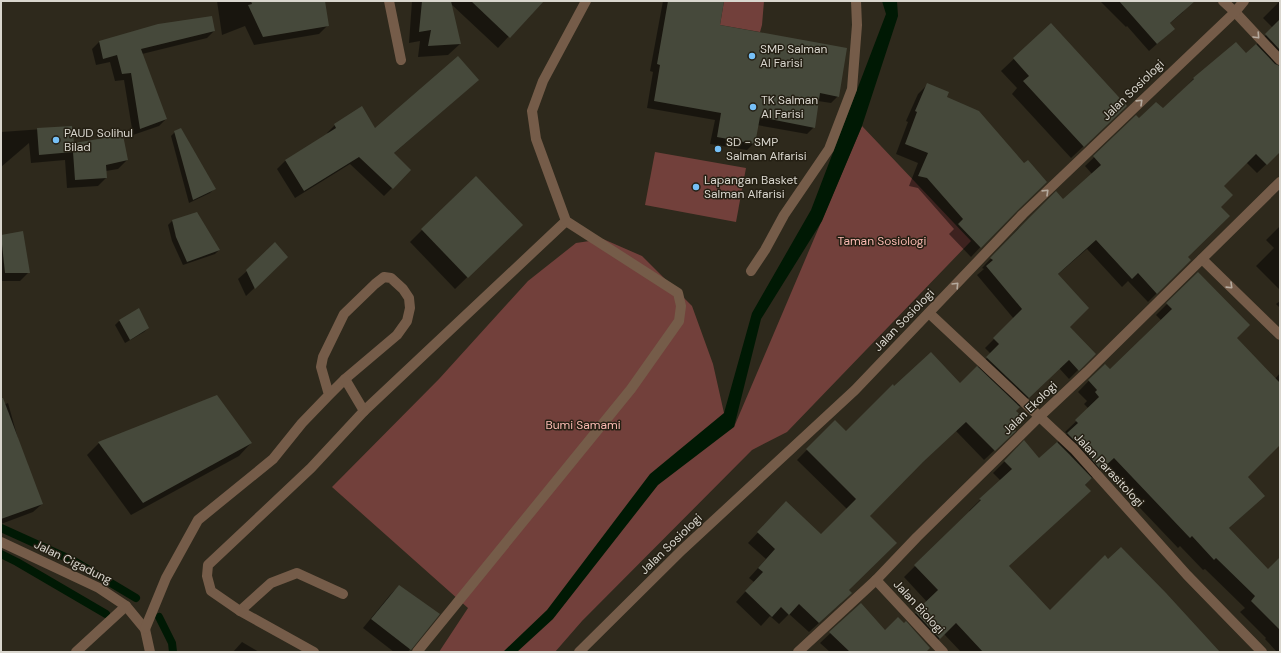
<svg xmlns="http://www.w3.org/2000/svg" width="1281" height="653" font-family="'DM Sans',sans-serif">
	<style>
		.green { fill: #72403b }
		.water { fill: #001904 }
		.shadow { fill: #0007 }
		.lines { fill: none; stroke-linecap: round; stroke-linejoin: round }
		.stream { stroke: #001904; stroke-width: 8 }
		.building { fill: #46493b }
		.minor { stroke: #755c49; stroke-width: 10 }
		.oneway { stroke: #b6ab9f }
		.poi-dot { fill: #76c0f7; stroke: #241f13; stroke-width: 1.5 }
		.labels { text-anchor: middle; stroke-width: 3; stroke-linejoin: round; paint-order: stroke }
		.poi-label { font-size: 12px; fill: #d9d6ce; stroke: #241f13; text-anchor: start }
		.street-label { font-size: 12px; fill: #d9d6ce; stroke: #241f13 }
		.park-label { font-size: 12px; fill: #f9b9b1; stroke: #241f13 }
	</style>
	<rect width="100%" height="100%" fill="#2e291c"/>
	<g class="green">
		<polygon points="724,1 764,1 762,25 760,32 720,25"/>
		<polygon points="862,126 971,241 787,432 752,450 582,621 555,652 439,652 468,608 332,487 439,379 528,281 576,243 603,239 642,256 692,306 713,364 724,413 734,427"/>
		<polygon points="655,152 746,168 736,222 645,205"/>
	</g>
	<polygon class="water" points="882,1 897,1 898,16 862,126 822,221 761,319 734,427 658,485 553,619 517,652 503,652 547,610 650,474 724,413 752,313 811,210 886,14"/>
	<g class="shadow">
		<polygon points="217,1 324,1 328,25 319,34 254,45 245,26 222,35"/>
		<polygon points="412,1 541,1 498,48 451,4 460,44 448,55 418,57 420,41 409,43"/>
		<polygon points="663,1 723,1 719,26 838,96 831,103 818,101 814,127 807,134 757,125 754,143 747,150 710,144 715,120 647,108 653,72 650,71"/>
		<polygon points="1100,1 1186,1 1183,12 1169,24 1166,36 1149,51 1127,26 1126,27"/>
		<polygon points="1280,1 1280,151 1257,173 1246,162 1223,186 1220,207 1187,257 1190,260 1148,302 1128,281 1122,287 1087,249 1057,275 1068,327 1094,354 1069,379 1059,368 1015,411 1011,427 1015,431 984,460 956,431 915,469 869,516 848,590 841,603 809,632 789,614 779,624 770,616 761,626 736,602 754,582 749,578 766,559 748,543 777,512 821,535 847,509 797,460 835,421 846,432 894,387 960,384 977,368 991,354 985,348 1014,319 977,275 984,269 982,268 1018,229 1063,200 1092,174 1085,166 1136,117 1139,119 1163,110 1186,89 1185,88 1194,78 1246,55 1273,28 1263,18"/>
		<polygon points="1051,24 1114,118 1071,158 1012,94 1017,88 1001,71"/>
		<polygon points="158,25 214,31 207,38 142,54 166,119 159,126 133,135 124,80 115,81 110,62 96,65 92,49 99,42"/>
		<polygon points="478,80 393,154 410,170 384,196 350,164 295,198 277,169 285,161 328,134 327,133 335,125 375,130"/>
		<polygon points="928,84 946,98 1012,214 971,257 949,234 954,229 918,188 909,186 918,163 896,154 908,122 906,121 918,94"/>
		<polygon points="71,127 73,144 127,160 118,169 106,171 106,178 98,186 67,188 65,160 31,163 29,143 1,167 1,131 1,132"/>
		<polygon points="175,132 215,188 210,193 189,203 171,136"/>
		<polygon points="172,221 219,250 215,254 183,265 172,241 168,225"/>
		<polygon points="1280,226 1280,290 1256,266 1274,248 1266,240"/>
		<polygon points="422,230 509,237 455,289 410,242"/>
		<polygon points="22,232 29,272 20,281 1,281 1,236"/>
		<polygon points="279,265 246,296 238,279 247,271"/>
		<polygon points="1198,273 1236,338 1275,379 1280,373 1280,444 1247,477 1253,506 1228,529 1268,570 1280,559 1280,652 1277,652 1265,639 1266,638 1240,612 1245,608 1205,569 1203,570 1180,546 1178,548 1102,468 1090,480 1008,567 1050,611 1108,560 1219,652 961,652 944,634 936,642 912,617 927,602 904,577 970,512 969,511 980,500 1001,481 993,473 1024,442 1039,459 1067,434 1065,432 1089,409 1084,404 1087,401 1078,392 1104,365 1110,371 1162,321 1156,315"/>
		<polygon points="1280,301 1280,308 1276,304"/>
		<polygon points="119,321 148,328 144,332 125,343 115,325"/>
		<polygon points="8,403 20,446 42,504 33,512 1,524 1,406"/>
		<polygon points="99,443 251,443 239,456 131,515 87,455"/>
		<polygon points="399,586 410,649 408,652 394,652 363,628 390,595"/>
		<polygon points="861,604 884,631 923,652 830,652 820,643"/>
		<polygon points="242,642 259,652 233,652"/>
	</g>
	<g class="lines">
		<g class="stream">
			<polyline points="1,528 74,561 136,598"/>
			<polyline points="1,554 17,562 106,614"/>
			<polyline points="159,617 172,643 173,652"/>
		</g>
	</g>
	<g class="building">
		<polygon points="251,1 325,1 329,26 263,37 248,5 252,4"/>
		<polygon points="422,1 451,1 461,44 428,46 431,30 419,32"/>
		<polygon points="471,1 544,1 510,38"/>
		<polygon points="668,1 724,1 720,25 847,48 839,97 820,93 815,128 760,117 755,144 717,137 721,113 654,101 660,65 657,64"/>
		<polygon points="1119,1 1195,1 1170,23 1175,29 1157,44"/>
		<polygon points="212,16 215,31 141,49 167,119 140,129 131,73 122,74 117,55 103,59 99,41 158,24"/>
		<polygon points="1280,19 1280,50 1265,34"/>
		<polygon points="1051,23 1127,106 1084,147 1023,81 1029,76 1013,58"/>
		<polygon points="1236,42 1246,53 1256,44 1275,64 1280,66 1280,152 1267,165 1256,154 1224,186 1233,195 1221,207 1230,216 1188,257 1191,260 1157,294 1138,273 1132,279 1096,240 1058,274 1089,308 1070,327 1096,354 1079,371 1069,360 1029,398 986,357 999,344 993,338 1022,309 986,266 993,260 990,258 1028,219 1056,191 1063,199 1101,165 1093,156 1136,115 1139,118 1156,102 1163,108 1194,79 1193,78"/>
		<polygon points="458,56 479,80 394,153 411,170 393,189 359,157 304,191 285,160 336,128 334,124 362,106 375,128"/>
		<polygon points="927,83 949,92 947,97 979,111 1024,163 1028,160 1047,182 1018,210 981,248 958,224 963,219 927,178 918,176 928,153 905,144 917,112 915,111"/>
		<polygon points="72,126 74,143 123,135 128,160 106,165 107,178 75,180 73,152 39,155 37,128"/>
		<polygon points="181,128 216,189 193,200 174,131"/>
		<polygon points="476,176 523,225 468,278 421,229"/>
		<polygon points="197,212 220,250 187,262 176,237 172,220"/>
		<polygon points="23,231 30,273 5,273 1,235"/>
		<polygon points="275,242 288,257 255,289 246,270"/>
		<polygon points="1198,272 1250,325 1237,338 1280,383 1280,445 1248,477 1265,496 1229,528 1268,569 1280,557 1280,630 1251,601 1255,596 1216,558 1214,560 1192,536 1190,538 1114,458 1101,470 1079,445 1067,433 1078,423 1075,420 1099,397 1095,392 1097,390 1088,380 1105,364 1110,369 1172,309 1166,303"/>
		<polygon points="139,308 149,328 130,340 119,320"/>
		<polygon points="931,352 960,383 977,366 1020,407 1016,411 1023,417 1013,427 1016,431 995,451 966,422 923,462 870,516 897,543 849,590 852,593 819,623 799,604 789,615 781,607 772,617 745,591 763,572 758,568 775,549 757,532 786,501 821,534 856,499 806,449 835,420 846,431 893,384 894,386"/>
		<polygon points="217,395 252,443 143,503 98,442"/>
		<polygon points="1,398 3,398 43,504 1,519"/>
		<polygon points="1024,440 1039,458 1057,442 1069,454 1092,478 1085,485 1091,491 1009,566 1050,610 1105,555 1108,559 1121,547 1166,593 1220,652 983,652 956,623 940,639 915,612 938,590 914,565 981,500 979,499 1012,469 1004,461"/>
		<polygon points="399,585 440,614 411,650 371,619"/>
		<polygon points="861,603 885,630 898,617 904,623 906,621 930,648 926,652 850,652 829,632"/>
	</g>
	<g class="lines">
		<g class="minor">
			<polyline points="389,1 401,60"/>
			<polyline points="1223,1 1235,12 1280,60"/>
			<polyline points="1202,259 1280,335"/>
			<polyline points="751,271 765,250 784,215 829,149 852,89 857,25 856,1"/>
			<polyline points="929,313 1074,449 1187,575 1262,652"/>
			<polyline points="364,411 566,221"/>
			<polyline points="1,542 99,588 126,606 145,629 150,652"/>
			<polyline points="876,580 943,652"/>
			<polyline points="240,611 271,583 297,573 343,594"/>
			<polyline points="145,629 166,578 198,520 273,459 302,423 329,395 345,379 397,335 407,321 410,308 409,298 403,289 391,278 384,277 375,284 344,314 323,357 321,367 329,395"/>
			<polyline points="76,652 126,606"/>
			<polyline points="314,652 240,611 211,591 207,576 208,565 311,468 364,411 345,379"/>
			<polyline points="417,652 631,389 679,321 681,306 678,293 566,221 536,139 532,111 543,81 586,1"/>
			<polyline points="579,652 682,550 855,390 1023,214 1235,12 1244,1"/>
			<polyline points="798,652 876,580 917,537 1039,417 1087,372 1280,182"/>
		</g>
	</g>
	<defs><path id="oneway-chevron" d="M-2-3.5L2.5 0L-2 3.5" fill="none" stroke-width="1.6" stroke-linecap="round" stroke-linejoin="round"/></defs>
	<g class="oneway">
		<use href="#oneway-chevron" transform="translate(1257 36) rotate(47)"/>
		<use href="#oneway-chevron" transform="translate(1140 102) rotate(-44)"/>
		<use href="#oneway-chevron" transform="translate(1046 192) rotate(-44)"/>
		<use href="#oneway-chevron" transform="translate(956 285) rotate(-46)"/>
		<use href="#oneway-chevron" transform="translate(1230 286) rotate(44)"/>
	</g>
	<g class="poi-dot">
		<circle cx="752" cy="56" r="4"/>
		<circle cx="753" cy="107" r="4"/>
		<circle cx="56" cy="140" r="4"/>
		<circle cx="718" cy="149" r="4"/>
		<circle cx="696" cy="187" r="4"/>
	</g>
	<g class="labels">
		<g class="poi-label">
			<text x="760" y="53">SMP Salman<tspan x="760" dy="14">Al Farisi</tspan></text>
			<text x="761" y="104">TK Salman<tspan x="761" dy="14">Al Farisi</tspan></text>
			<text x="64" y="137">PAUD Solihul<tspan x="64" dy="14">Bilad</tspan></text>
			<text x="726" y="146">SD - SMP<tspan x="726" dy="14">Salman Alfarisi</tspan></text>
			<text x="704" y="184">Lapangan Basket<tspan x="704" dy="14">Salman Alfarisi</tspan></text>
		</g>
		<g class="street-label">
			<text transform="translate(1133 90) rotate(-44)" y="4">Jalan Sosiologi</text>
			<text transform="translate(904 320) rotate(-46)" y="4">Jalan Sosiologi</text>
			<text transform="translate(1030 408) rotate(-44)" y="4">Jalan Ekologi</text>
			<text transform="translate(1109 470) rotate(47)" y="4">Jalan Parasitologi</text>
			<text transform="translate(671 544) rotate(-44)" y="4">Jalan Sosiologi</text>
			<text transform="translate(73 562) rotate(26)" y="4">Jalan Cigadung</text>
			<text transform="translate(919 607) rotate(47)" y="4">Jalan Biologi</text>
		</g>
		<g class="park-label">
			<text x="882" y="245">Taman Sosiologi</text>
			<text x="583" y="429">Bumi Samami</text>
		</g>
	</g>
	<rect width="1281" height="653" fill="none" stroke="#d9d6ce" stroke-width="4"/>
</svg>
